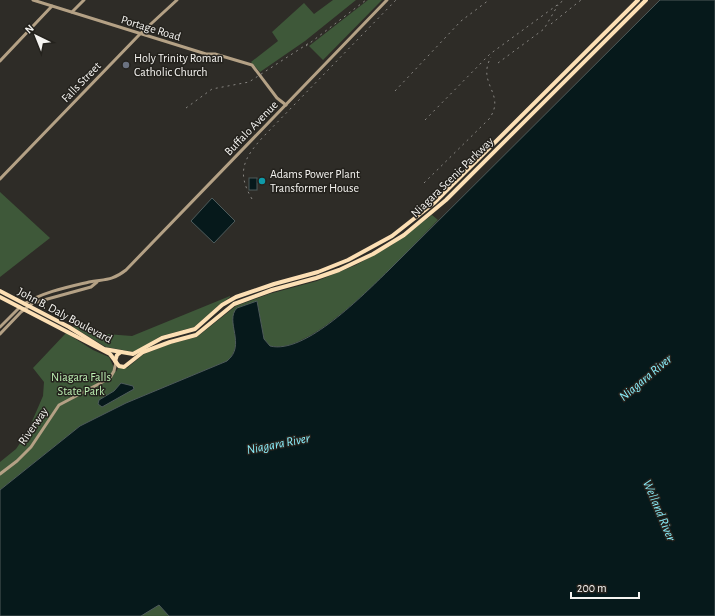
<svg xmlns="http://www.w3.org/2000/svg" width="715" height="616" font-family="'Alegreya Sans',sans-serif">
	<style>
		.green { fill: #3e5839 }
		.water { fill: #06191b; stroke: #4e5b5b }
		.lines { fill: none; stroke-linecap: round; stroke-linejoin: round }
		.secondary { stroke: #b4a185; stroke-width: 3 }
		.highway { stroke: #fcdfb4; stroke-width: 4 }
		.rail { stroke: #888682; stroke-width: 1; stroke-dasharray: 2 4; stroke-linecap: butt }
		.worship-dot { fill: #6b7280; stroke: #24221d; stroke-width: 1.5 }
		.culture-dot { fill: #0f9aa8; stroke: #24221d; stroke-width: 1.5 }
		.labels { text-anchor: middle; stroke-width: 3; stroke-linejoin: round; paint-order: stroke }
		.street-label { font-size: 12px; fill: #f5f4f1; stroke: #24221d }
		.poi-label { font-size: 12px; fill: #f5f4f1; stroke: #24221d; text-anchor: start }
		.park-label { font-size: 12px; fill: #bef0b4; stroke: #24221d }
		.water-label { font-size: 13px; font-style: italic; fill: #8beffb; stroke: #24221d }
	</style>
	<rect width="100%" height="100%" fill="#2e2c27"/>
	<g class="green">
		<polygon points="333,0 356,0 305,41 260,72 251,62 278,41 272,32 304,3 314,14"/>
		<polygon points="368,0 382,0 323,60 309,46"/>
		<polygon points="0,192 50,238 0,277"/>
		<path d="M432,215L438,220C407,251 314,357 270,346L264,339L257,301L237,308C227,325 245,346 227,361L126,403L80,426L0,490V462L16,449L27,433L43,396L44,382L33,368L66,333L93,350L109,357L116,372L118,368H127L144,354L170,344L197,337L236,306L269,294L317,281L356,265L392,245Z"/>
		<polygon points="230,296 230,297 219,305 194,327 161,336 134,352 106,347 73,327 79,320 93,333 132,336"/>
		<polygon points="159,605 169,616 141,616 142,614"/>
	</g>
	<g class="water">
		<path d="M660,0H715V616H169L159,605L141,616H0V490L80,426L126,403L227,361C247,345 224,321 237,308L257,301L264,339L270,346C305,355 364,294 388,271Z"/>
		<rect x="249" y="178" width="8" height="12"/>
		<polygon points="212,198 235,221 214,243 191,221"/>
		<polygon points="121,383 133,386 134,389 102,407 98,404 99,400 114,391"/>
	</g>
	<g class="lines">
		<g class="secondary">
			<polyline points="33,0 206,54 215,54 252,65 277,98 286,105"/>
			<polyline points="72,12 84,0"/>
			<polyline points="0,61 52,6"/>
			<polyline points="0,179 140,34 177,0"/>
			<path d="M24,304C43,292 68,287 89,282C105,279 112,281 126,270L387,0"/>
			<polyline points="0,327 20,307"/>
			<polyline points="0,334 21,312 33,303 91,287 97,282"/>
			<polyline points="0,474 17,461 31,447 59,405 110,378 114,371 116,362"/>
		</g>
		<g class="highway">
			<polyline points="0,291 69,327 104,349 133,354 162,338 195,329 222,305 236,297 274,284 318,272 348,260 392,236 434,203 638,0"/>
			<polyline points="0,297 110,354 116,362"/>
			<polyline points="121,352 117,355 115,361 119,366 124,367 143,352 170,342 196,335 234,304 272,290 316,278 339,270 373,254 404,235 446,200 646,0"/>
		</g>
		<g class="rail">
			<polyline points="551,24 581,0"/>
			<polyline points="306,46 366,0"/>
			<polyline points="498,63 544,29 558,5"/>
			<polyline points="395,91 461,21 489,0"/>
			<polyline points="186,108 212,89 249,82 309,43"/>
			<polyline points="425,120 490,54 564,0"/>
			<path d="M424,183L489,119C507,94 476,84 491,57"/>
			<path d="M252,199C236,172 244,158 263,137L396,0"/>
		</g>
	</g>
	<circle class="worship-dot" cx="126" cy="65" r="4"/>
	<circle class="culture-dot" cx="262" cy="181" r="4"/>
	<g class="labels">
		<g class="street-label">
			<text transform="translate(151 28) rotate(17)" y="4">Portage Road</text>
			<text transform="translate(81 82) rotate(-46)" y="4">Falls Street</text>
			<text transform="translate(251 128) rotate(-46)" y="4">Buffalo Avenue</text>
			<text transform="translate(452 177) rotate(-44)" y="4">Niagara Scenic Parkway</text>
			<text transform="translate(65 315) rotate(28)" y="4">John B. Daly Boulevard</text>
			<text transform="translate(33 426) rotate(-55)" y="4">Riverway</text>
		</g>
		<g class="poi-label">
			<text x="134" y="62">Holy Trinity Roman<tspan x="134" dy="14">Catholic Church</tspan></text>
			<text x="270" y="178">Adams Power Plant<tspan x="270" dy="14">Transformer House</tspan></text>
		</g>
		<g class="park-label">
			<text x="81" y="381">Niagara Falls<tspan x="81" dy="14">State Park</tspan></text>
		</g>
		<g class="water-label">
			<text transform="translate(645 377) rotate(-40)" y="5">Niagara River</text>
			<text transform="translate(278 443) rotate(-11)" y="5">Niagara River</text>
			<text transform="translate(660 510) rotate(67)" y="5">Welland River</text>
		</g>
	</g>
	<g transform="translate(36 36) rotate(317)" stroke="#24221d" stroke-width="3" paint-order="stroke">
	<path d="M0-3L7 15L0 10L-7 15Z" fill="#f5f4f1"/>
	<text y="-6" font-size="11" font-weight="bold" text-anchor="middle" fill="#f5f4f1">N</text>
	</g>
	<path d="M571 592v6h68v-6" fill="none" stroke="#f5f4f1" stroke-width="2"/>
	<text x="577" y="592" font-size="12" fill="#f5f4f1" stroke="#24221d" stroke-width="3" paint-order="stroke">200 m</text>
</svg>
